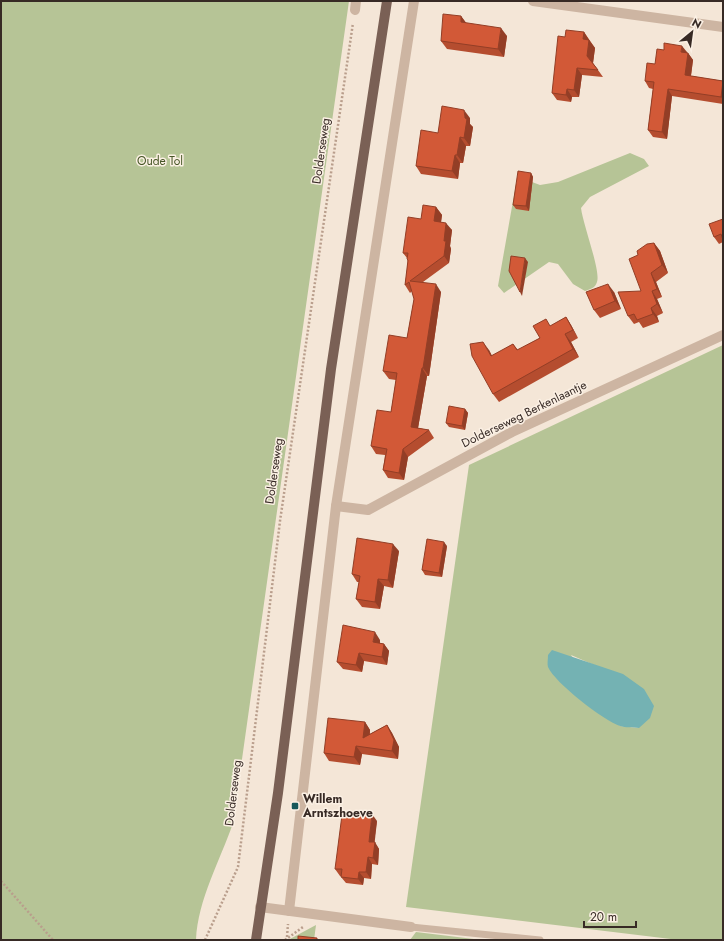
<svg xmlns="http://www.w3.org/2000/svg" width="724" height="941" font-family="Jost,sans-serif">
	<style>
		.green { fill: #b6c496; fill-rule: evenodd }
		.water { fill: #74b2b3 }
		.lines { fill: none; stroke-linecap: round; stroke-linejoin: round }
		.path { stroke: #b99e8c; stroke-width: 2.5; stroke-dasharray: 2 2; stroke-linecap: butt }
		.lane { stroke: #cdb5a2; stroke-width: 7 }
		.street { stroke: #cdb5a2; stroke-width: 10 }
		.primary { stroke: #7a6055; stroke-width: 10 }
		.wall { fill: #b54d2f }
		.shaded-wall { fill: #933e26 }
		.building { fill: #d25937; stroke: #933e26 }
		.poi-dot { fill: #17595c; stroke: #fbf0e4; stroke-width: 1.5 }
		.labels { text-anchor: middle; stroke-width: 3; stroke-linejoin: round; paint-order: stroke }
		.street-label { font-size: 12px; fill: #372a25; stroke: #fbf0e4 }
		.park-label { font-size: 12px; fill: #475727; stroke: #fbf0e4 }
		.poi-label { font-size: 12px; font-weight: bold; fill: #372a25; stroke: #fbf0e4; text-anchor: start }
	</style>
	<rect width="100%" height="100%" fill="#f4e6d7"/>
	<g class="green">
		<path d="M1,1H349L233,823C220,861 198,899 196,940H1Z"/>
		<path d="M630,153L644,159L649,166L590,197L581,208C583,225 601,271 597,282C595,288 591,289 585,291L573,284L558,264L549,262L504,293L498,286L516,184L524,179L540,185L558,182Z"/>
		<path d="M723,345V940H679L406,907L469,465ZM571,655L594,665L639,728L620,726Z"/>
		<polygon points="316,925 314,940 288,940"/>
		<polygon points="416,932 482,940 410,940"/>
	</g>
	<path class="water" d="M552,650L623,674L644,689L654,706L650,718L639,728C633,727 625,728 620,726C603,720 555,683 548,667C547,664 548,659 548,655Z"/>
	<g class="lines">
		<g class="path">
			<polyline points="1,881 53,940"/>
			<polyline points="287,937 288,924"/>
			<polyline points="205,940 238,867 280,521 353,23"/>
			<polyline points="285,940 303,927"/>
		</g>
		<polyline class="lane" points="411,927 540,940"/>
		<g class="street">
			<polyline points="533,1 723,27"/>
			<polyline points="355,10 356,1"/>
			<polyline points="336,506 368,510 512,432 723,335"/>
			<polyline points="260,907 411,927"/>
			<polyline points="289,911 336,506 414,1"/>
		</g>
		<polyline class="primary" points="256,940 278,793 331,369 387,1"/>
	</g>
	<g class="wall">
		<polygon points="461,16 466,23 507,36 504,57 447,49 441,41"/>
		<polygon points="584,32 595,48 593,63 603,77 582,75 579,97 572,97 571,102 557,100 552,93 565,37"/>
		<polygon points="687,52 687,53 688,53 693,60 691,76 723,81 723,104 672,96 667,139 653,137 648,130 653,89 649,88 645,81 655,64"/>
		<polygon points="470,118 470,124 473,127 470,146 466,146 463,163 460,163 458,179 421,174 416,166 438,133"/>
		<polygon points="531,173 533,177 529,211 516,209 513,205"/>
		<polygon points="436,207 442,215 441,222 452,230 450,246 451,249 449,263 423,282 441,292 429,376 427,376 418,428 429,430 434,438 408,457 404,480 388,478 383,470 385,455 376,454 371,446 391,412 396,380 389,379 383,371 407,338 414,299 412,291 410,293 405,285 408,262 407,259 407,258 403,253 421,219"/>
		<polygon points="723,219 723,242 719,244 714,237"/>
		<polygon points="654,243 660,251 668,273 656,282 662,297 657,299 663,313 657,316 659,322 643,328 639,322 634,324 628,316 641,291 638,255"/>
		<polygon points="614,292 621,309 600,318 594,310"/>
		<polygon points="566,317 571,325 578,338 571,342 579,357 499,402 493,394 489,350 492,356 513,344 518,350 540,338 551,326"/>
		<polygon points="465,409 468,413 465,430 449,427 446,423"/>
		<polygon points="447,546 442,577 425,575 422,570"/>
		<polygon points="399,551 393,588 384,586 380,609 362,607 356,599 359,582 357,582 352,574"/>
		<polygon points="380,640 380,643 384,644 389,651 387,665 364,661 362,672 343,669 337,662"/>
		<polygon points="365,722 370,730 370,734 387,725 392,733 399,747 398,759 362,754 360,765 329,761 324,753"/>
		<polygon points="377,821 374,842 379,849 378,865 372,864 371,879 364,878 363,885 346,883 341,877 341,876 340,876 335,869"/>
	</g>
	<g class="shaded-wall">
		<polygon points="461,16 467,24 461,22"/>
		<polygon points="501,28 507,36 504,57 498,49"/>
		<polygon points="584,32 589,40 588,47 583,39"/>
		<polygon points="589,40 595,48 593,63 587,56"/>
		<polygon points="682,46 687,52 686,59 681,52"/>
		<polygon points="688,53 693,60 690,82 685,75"/>
		<polygon points="577,68 582,75 579,97 574,90"/>
		<polygon points="723,82 723,100 721,97"/>
		<polygon points="567,89 572,97 571,102 566,95"/>
		<polygon points="668,89 672,96 667,139 662,132"/>
		<polygon points="464,110 470,118 470,124 473,127 470,146 464,138 465,118"/>
		<polygon points="460,137 466,146 463,163 457,155"/>
		<polygon points="455,155 460,163 458,179 452,171"/>
		<polygon points="531,173 533,177 529,211 526,206"/>
		<polygon points="436,207 442,215 440,229 434,221"/>
		<polygon points="446,223 452,230 450,246 451,249 449,263 444,256 444,241"/>
		<polygon points="654,243 660,251 668,273 662,265"/>
		<polygon points="525,258 528,262 522,296 520,292"/>
		<polygon points="651,273 656,282 662,297 657,289"/>
		<polygon points="436,284 441,292 429,376 423,368"/>
		<polygon points="608,284 614,292 621,309 615,301"/>
		<polygon points="652,291 657,299 663,313 657,304"/>
		<polygon points="651,308 657,316 659,322 653,314"/>
		<polygon points="566,317 571,325 578,338 573,330"/>
		<polygon points="565,334 571,342 579,357 573,349"/>
		<polygon points="483,342 489,350 496,364 491,356"/>
		<polygon points="422,368 427,376 417,434 411,427"/>
		<polygon points="465,409 468,413 465,430 462,426"/>
		<polygon points="403,449 408,457 404,480 399,473"/>
		<polygon points="444,542 447,546 442,577 439,573"/>
		<polygon points="393,544 399,551 393,588 388,580"/>
		<polygon points="378,579 384,586 380,609 375,602"/>
		<polygon points="375,632 380,640 379,649 373,642"/>
		<polygon points="384,644 389,651 387,665 382,657"/>
		<polygon points="359,653 364,661 362,672 356,665"/>
		<polygon points="365,722 370,730 368,745 363,738"/>
		<polygon points="387,725 392,733 399,747 398,759 392,751"/>
		<polygon points="356,746 362,754 360,765 354,757"/>
		<polygon points="372,814 377,821 374,848 369,842"/>
		<polygon points="375,842 379,849 378,865 373,858"/>
		<polygon points="368,857 372,864 371,879 366,872"/>
		<polygon points="359,872 364,878 363,885 358,879"/>
	</g>
	<g class="building">
		<polygon points="443,14 461,16 461,22 501,28 498,49 441,41"/>
		<polygon points="566,30 584,32 583,39 589,40 587,56 598,70 577,68 574,90 567,89 566,95 552,93 558,36 565,37"/>
		<polygon points="664,43 682,46 681,52 688,53 685,75 723,81 721,97 668,89 662,132 648,130 654,82 645,81 647,63 655,64 657,49 664,50"/>
		<polygon points="442,106 464,110 465,118 467,119 464,138 460,137 457,155 455,155 452,171 416,166 421,130 438,133"/>
		<polygon points="518,171 531,173 526,206 513,205"/>
		<polygon points="423,205 436,207 434,221 446,223 444,241 446,241 444,256 410,281 436,284 423,368 422,368 411,427 429,430 403,449 399,473 383,470 387,449 371,446 377,410 391,412 397,373 383,371 389,335 407,338 414,299 409,282 405,285 408,260 407,259 408,253 403,253 408,217 421,219"/>
		<polygon points="723,219 723,240 721,234 714,237 709,224"/>
		<polygon points="654,243 662,265 651,273 657,289 652,291 657,304 651,308 653,314 637,320 634,314 628,316 618,292 641,291 629,259 638,255 637,251 647,244"/>
		<polygon points="511,256 525,258 520,292 509,271"/>
		<polygon points="608,284 615,301 594,310 586,292"/>
		<polygon points="566,317 573,330 565,334 573,349 493,394 472,356 470,344 483,342 491,356 513,344 517,350 540,338 533,326 546,319 550,326"/>
		<polygon points="449,406 465,409 462,426 446,423"/>
		<polygon points="357,538 393,544 388,580 378,579 375,602 356,599 360,576 352,574"/>
		<polygon points="427,539 444,542 439,573 422,570"/>
		<polygon points="343,625 375,632 373,642 384,644 382,657 359,653 356,665 337,662"/>
		<polygon points="328,718 365,722 363,738 387,725 394,740 392,751 356,746 354,757 324,753"/>
		<polygon points="349,811 372,814 369,842 375,842 373,858 368,857 366,872 359,872 358,879 341,877 342,869 335,869 342,815 349,816"/>
		<polygon points="298,936 317,938 317,940 298,940"/>
	</g>
	<rect class="poi-dot" x="291" y="802" width="8" height="8" rx="2"/>
	<g class="labels">
		<g class="street-label">
			<text transform="translate(321 151) rotate(-82)" y="4">Dolderseweg</text>
			<text transform="translate(524 414) rotate(-26)" y="4">Dolderseweg Berkenlaantje</text>
			<text transform="translate(274 471) rotate(-82)" y="4">Dolderseweg</text>
			<text transform="translate(233 793) rotate(-83)" y="4">Dolderseweg</text>
		</g>
		<g class="park-label">
			<text x="160" y="165">Oude Tol</text>
		</g>
		<g class="poi-label">
			<text x="303" y="803">Willem<tspan x="303" dy="14">Arntszhoeve</tspan></text>
		</g>
	</g>
	<rect width="724" height="941" fill="none" stroke="#372a25" stroke-width="4"/>
	<g transform="translate(692 32) rotate(29)" stroke="#fbf0e4" stroke-width="3" paint-order="stroke">
	<path d="M0-3L7 15L0 10L-7 15Z" fill="#372a25"/>
	<text y="-6" font-size="11" font-weight="bold" text-anchor="middle" fill="#372a25">N</text>
	</g>
	<path d="M584 921v6h52v-6" fill="none" stroke="#372a25" stroke-width="2"/>
	<text x="590" y="921" font-size="12" fill="#372a25" stroke="#fbf0e4" stroke-width="3" paint-order="stroke">20 m</text>
</svg>
